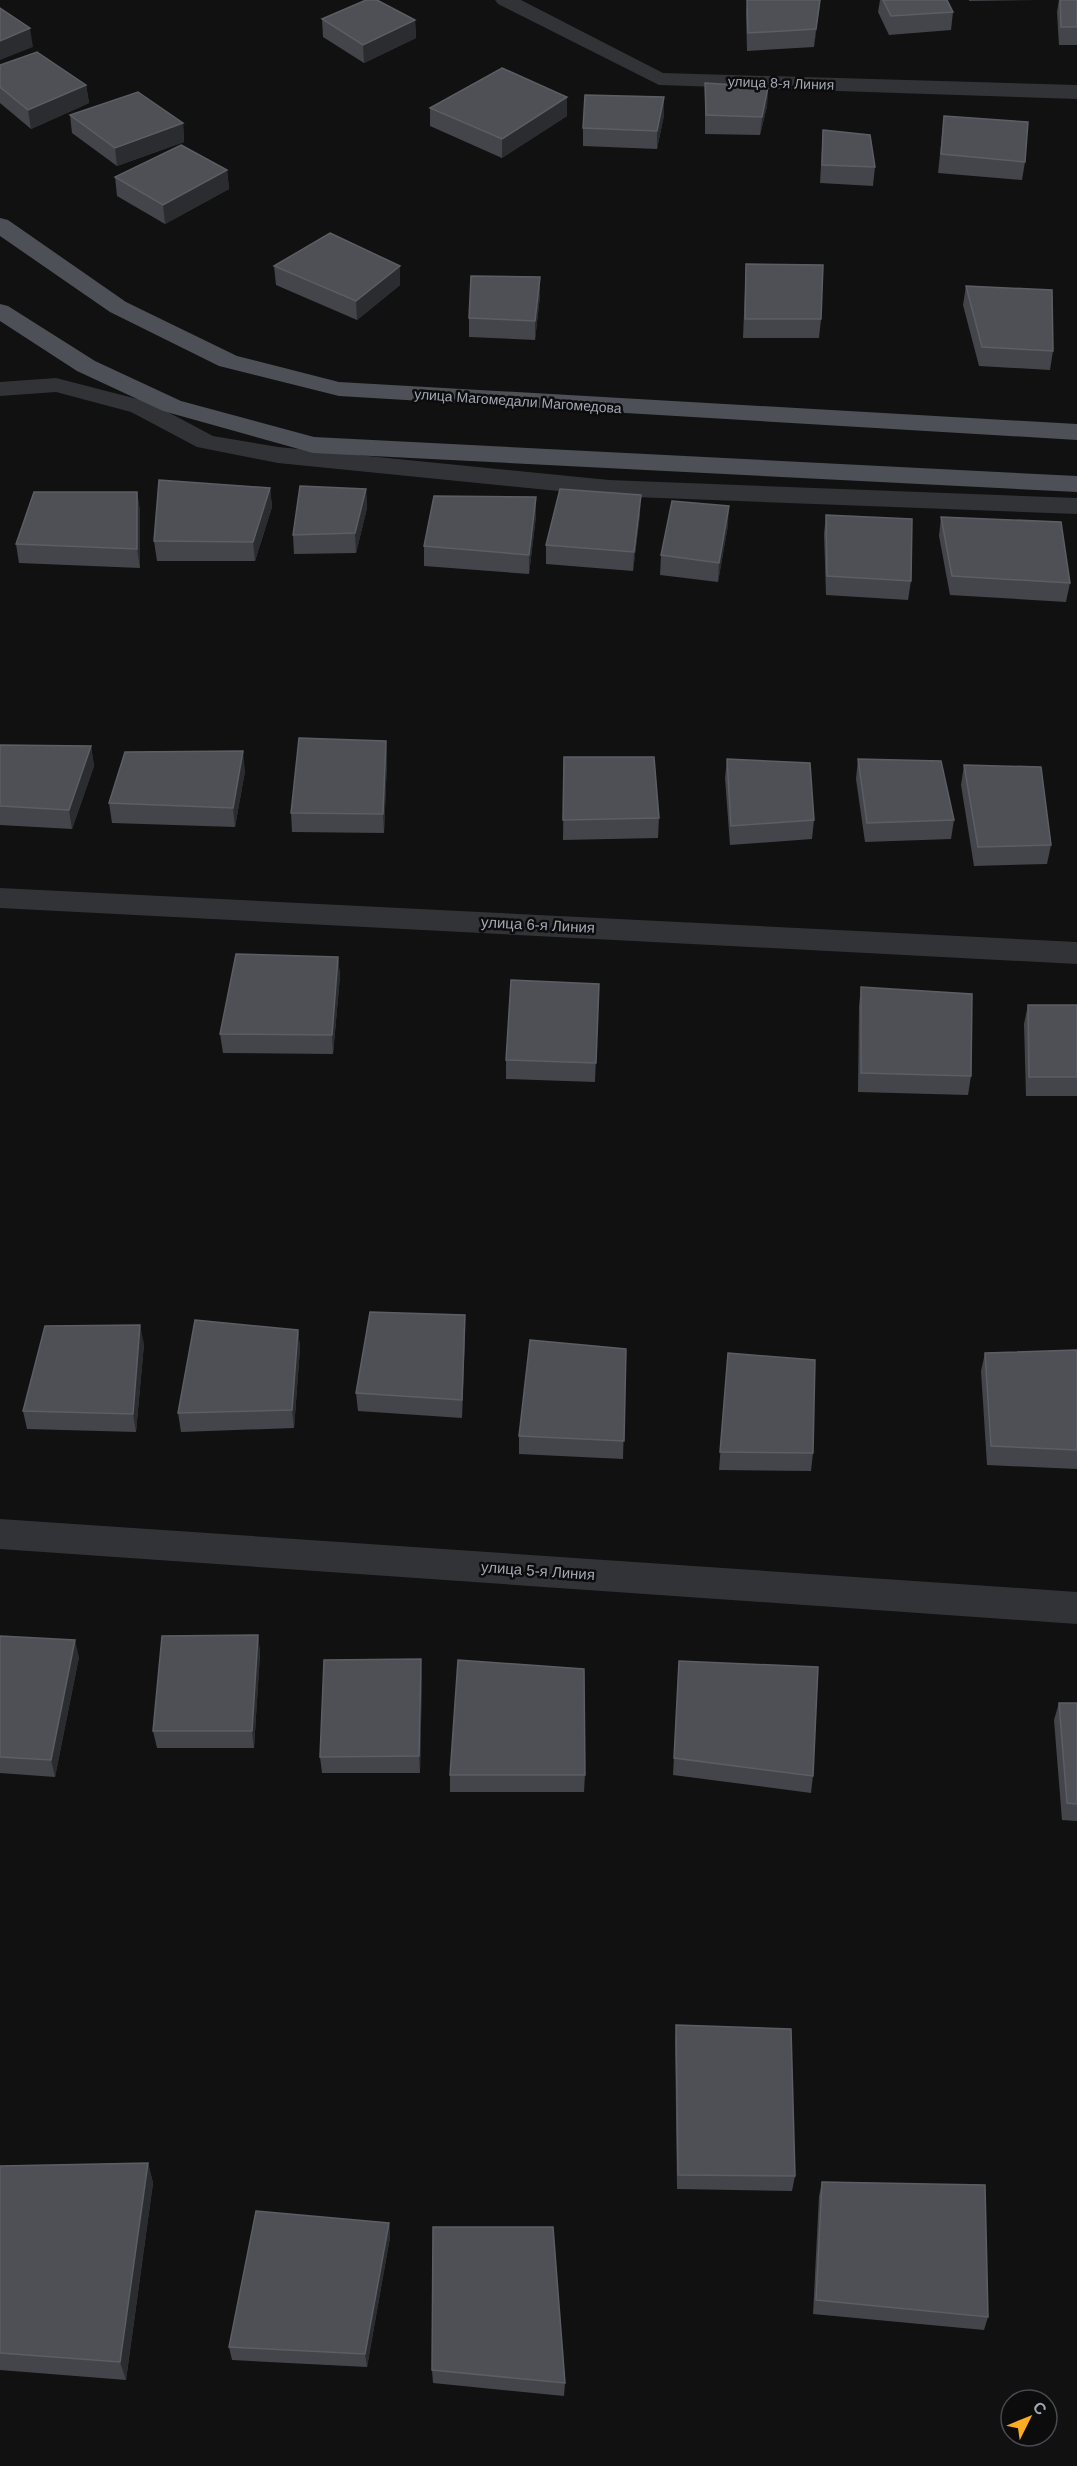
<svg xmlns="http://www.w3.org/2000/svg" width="1077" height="2466" font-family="Helvetica,sans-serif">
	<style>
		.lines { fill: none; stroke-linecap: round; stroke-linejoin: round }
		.street { fill: #323337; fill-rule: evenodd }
		.primary { fill: #4d5057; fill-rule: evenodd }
		.wall { fill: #44454a }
		.shaded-wall { fill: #2b2c2f }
		.building { fill: #4e5055; stroke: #5b5e64; stroke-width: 1.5 }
		.labels { text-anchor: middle; stroke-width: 5; stroke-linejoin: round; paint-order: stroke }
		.far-street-label { font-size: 14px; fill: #a1a7b4; stroke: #0c0c0d }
		.street-label { font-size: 15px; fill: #a1a7b4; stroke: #0c0c0d }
	</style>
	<rect width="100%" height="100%" fill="#111112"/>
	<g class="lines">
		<g class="street">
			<polygon points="495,0 521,0 663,73 1077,85 1077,99 659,85 498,4"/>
			<polygon points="56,378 149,402 213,436 278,447 609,480 1077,498 1077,514 609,496 278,463 197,447 131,412 56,392 0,396 0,382"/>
			<polygon points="0,888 1077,942 1077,964 0,908"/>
			<polygon points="0,1519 1077,1592 1077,1624 0,1549"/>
		</g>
		<g class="primary">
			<polygon points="0,218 8,220 126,302 237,356 339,382 1077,424 1077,440 339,396 219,366 110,312 0,236"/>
			<polygon points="0,304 8,306 95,361 181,401 314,437 1077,476 1077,492 313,453 163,411 77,371 0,321"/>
		</g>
	</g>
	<g class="wall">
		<polygon points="747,0 820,0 814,47 747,51 746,13"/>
		<polygon points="880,0 947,0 953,12 951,30 889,35 878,12"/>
		<polygon points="969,0 1038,0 969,1"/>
		<polygon points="1059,0 1077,0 1077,45 1059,45 1057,12"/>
		<polygon points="322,19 415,20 416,38 364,63 323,37"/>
		<polygon points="0,65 86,85 89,103 31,129 0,103"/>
		<polygon points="705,83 768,87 767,106 760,135 705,134"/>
		<polygon points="567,97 567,116 502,158 430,126 430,108"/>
		<polygon points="664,97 664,115 657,149 583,146 583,128"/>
		<polygon points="70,115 183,123 184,142 117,166 72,133"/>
		<polygon points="944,116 1025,162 1022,180 938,173"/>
		<polygon points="823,130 875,167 873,186 820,183"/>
		<polygon points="227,170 229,189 165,224 117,196 115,177"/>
		<polygon points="746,264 821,319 819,338 743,338"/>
		<polygon points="274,266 400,285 357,320 276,285"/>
		<polygon points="966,286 1053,351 1050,370 979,366 963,305"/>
		<polygon points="540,296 535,340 469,337 469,318"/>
		<polygon points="270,488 272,507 255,561 157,561 154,541"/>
		<polygon points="366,489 367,508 356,553 294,554 293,535"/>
		<polygon points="137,492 140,511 140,568 19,563 16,544"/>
		<polygon points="640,514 633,571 546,564 546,545"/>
		<polygon points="826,515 911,581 908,600 826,595 824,534"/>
		<polygon points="536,516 529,574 424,566 424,546"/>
		<polygon points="941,517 1070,583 1066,602 950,595 939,536"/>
		<polygon points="728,525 718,582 660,575 661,555"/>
		<polygon points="386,741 387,761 384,833 292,832 291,813"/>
		<polygon points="0,745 91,746 94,766 72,829 0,825"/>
		<polygon points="564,757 659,818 658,838 563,840"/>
		<polygon points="727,759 814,820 812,839 730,845 725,778"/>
		<polygon points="858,759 954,820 951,839 865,842 856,779"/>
		<polygon points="964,765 1051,845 1047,864 974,866 961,785"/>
		<polygon points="245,771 235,827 112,823 109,803"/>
		<polygon points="338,957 340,976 333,1054 223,1053 220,1034"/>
		<polygon points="599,984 595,1082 506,1079 506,1060"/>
		<polygon points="861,987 971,1076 968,1095 858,1092 859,1006"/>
		<polygon points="1028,1005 1077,1005 1077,1096 1026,1096 1024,1024"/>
		<polygon points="298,1330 300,1348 294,1428 181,1432 178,1413"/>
		<polygon points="465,1333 462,1418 358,1411 356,1393"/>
		<polygon points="144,1344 136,1432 27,1429 23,1411"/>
		<polygon points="626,1349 623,1459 519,1454 519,1436"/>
		<polygon points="1077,1350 1077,1469 987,1465 981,1371 985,1353"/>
		<polygon points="728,1353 813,1453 811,1471 719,1470"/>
		<polygon points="258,1635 260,1653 254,1748 157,1748 153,1731"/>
		<polygon points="0,1636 79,1657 55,1777 0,1773"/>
		<polygon points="422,1676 420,1773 322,1773 320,1757"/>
		<polygon points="678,1678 813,1776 811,1793 673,1775"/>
		<polygon points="1059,1703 1077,1703 1077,1821 1062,1820 1054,1720"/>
		<polygon points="450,1775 585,1775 584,1792 450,1792"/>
		<polygon points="676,2025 795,2176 792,2191 677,2189 675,2040"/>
		<polygon points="148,2163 153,2183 126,2380 0,2370 0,2166"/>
		<polygon points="822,2182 988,2317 984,2330 813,2314 819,2196"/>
		<polygon points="389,2223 390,2237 367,2367 232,2360 229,2347"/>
		<polygon points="432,2370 565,2383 564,2396 433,2383"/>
	</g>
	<g class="shaded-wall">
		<polygon points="820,0 819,11 814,47 816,29"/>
		<polygon points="415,20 416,38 364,63 363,45"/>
		<polygon points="30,28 33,47 0,60 0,41"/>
		<polygon points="86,85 89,103 31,129 28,110"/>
		<polygon points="768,87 767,106 760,135 762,117"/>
		<polygon points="567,97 567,116 502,158 502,139"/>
		<polygon points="664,97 664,115 657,149 657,131"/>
		<polygon points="183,123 184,142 117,166 115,148"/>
		<polygon points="227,170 229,189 165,224 163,205"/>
		<polygon points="400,266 400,285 357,320 356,301"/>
		<polygon points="540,277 540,296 535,340 535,321"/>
		<polygon points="270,488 272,507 255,561 253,542"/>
		<polygon points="366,489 367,508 356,553 355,533"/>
		<polygon points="137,492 140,511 140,568 137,549"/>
		<polygon points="641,495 640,514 633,571 634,552"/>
		<polygon points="536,497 536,516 529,574 529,555"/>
		<polygon points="729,506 728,525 718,582 719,563"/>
		<polygon points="386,741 387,761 384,833 383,814"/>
		<polygon points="91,746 94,766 72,829 69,810"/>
		<polygon points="243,751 245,771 235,827 233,808"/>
		<polygon points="338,957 340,976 333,1054 332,1035"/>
		<polygon points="465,1315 465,1333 462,1418 462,1400"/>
		<polygon points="140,1325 144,1344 136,1432 133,1414"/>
		<polygon points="298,1330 300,1348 294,1428 292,1410"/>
		<polygon points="258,1635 260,1653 254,1748 252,1731"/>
		<polygon points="75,1640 79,1657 55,1777 51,1760"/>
		<polygon points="421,1659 422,1676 420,1773 419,1756"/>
		<polygon points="148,2163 153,2183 126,2380 120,2362"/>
		<polygon points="389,2223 390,2237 367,2367 365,2354"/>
	</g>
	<g class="building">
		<polygon points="366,0 377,0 415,20 363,45 322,19"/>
		<polygon points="747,0 820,0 816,29 748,33"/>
		<polygon points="883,0 947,0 953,12 891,16"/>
		<polygon points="1060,0 1077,0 1077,27 1061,27"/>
		<polygon points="0,8 30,28 0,41"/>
		<polygon points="37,52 86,85 28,110 0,87 0,65"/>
		<polygon points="502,68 567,97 502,139 430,108"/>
		<polygon points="705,83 768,87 762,117 706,115"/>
		<polygon points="138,92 183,123 115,148 70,115"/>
		<polygon points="585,95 664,97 657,131 583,128"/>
		<polygon points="944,116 1028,122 1025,162 941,154"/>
		<polygon points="823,130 870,135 875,167 822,165"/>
		<polygon points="181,145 227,170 163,205 115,177"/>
		<polygon points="330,233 400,266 356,301 274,266"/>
		<polygon points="746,264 823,265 821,319 745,319"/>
		<polygon points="471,276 540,277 535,321 469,318"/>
		<polygon points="966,286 1052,290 1053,351 982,347"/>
		<polygon points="159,480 270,488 253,542 154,541"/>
		<polygon points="300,486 366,489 355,533 293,535"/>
		<polygon points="560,489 641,495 634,552 546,545"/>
		<polygon points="34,492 137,492 137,549 16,544"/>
		<polygon points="434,496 536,497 529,555 424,546"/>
		<polygon points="672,501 729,506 719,563 661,555"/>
		<polygon points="826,515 912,519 911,581 827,576"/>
		<polygon points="941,517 1061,522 1070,583 952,576"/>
		<polygon points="299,738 386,741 383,814 291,813"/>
		<polygon points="0,745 91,746 69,810 0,806"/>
		<polygon points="243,751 233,808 109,803 125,752"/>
		<polygon points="564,757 654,757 659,818 563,820"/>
		<polygon points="727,759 810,763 814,820 731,826"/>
		<polygon points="858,759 941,761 954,820 867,823"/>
		<polygon points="964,765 1041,767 1051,845 978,847"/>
		<polygon points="236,954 338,957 332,1035 220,1034"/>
		<polygon points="511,980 599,984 596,1063 506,1060"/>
		<polygon points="861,987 972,994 971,1076 861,1073"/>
		<polygon points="1028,1005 1077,1005 1077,1077 1029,1077"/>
		<polygon points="370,1312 465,1315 462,1400 356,1393"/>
		<polygon points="195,1320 298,1330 292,1410 178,1413"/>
		<polygon points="140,1325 133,1414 23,1411 45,1326"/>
		<polygon points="530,1340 626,1349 624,1441 519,1436"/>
		<polygon points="1077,1350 1077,1450 991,1446 985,1353"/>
		<polygon points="728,1353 815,1360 813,1453 720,1452"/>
		<polygon points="258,1635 252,1731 153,1731 162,1636"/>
		<polygon points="0,1636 75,1640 51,1760 0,1757"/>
		<polygon points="421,1659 419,1756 320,1757 324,1660"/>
		<polygon points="458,1660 584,1669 585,1775 450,1775"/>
		<polygon points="679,1661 818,1667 813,1776 674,1758"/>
		<polygon points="1059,1703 1077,1703 1077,1804 1067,1803"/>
		<polygon points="676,2025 791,2029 795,2176 678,2175"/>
		<polygon points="148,2163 120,2362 0,2353 0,2166"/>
		<polygon points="822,2182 985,2185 988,2317 816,2300"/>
		<polygon points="256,2211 389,2223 365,2354 229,2347"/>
		<polygon points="433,2227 553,2227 565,2383 432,2370"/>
	</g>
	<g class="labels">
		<g class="far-street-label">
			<text transform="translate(781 83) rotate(2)" y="5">улица 8-я Линия</text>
			<text transform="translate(518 401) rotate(4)" y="5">улица Магомедали Магомедова</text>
		</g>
		<g class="street-label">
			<text transform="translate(538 925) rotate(3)" y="5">улица 6-я Линия</text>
			<text transform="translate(538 1571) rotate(4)" y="5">улица 5-я Линия</text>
		</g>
	</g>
	<g transform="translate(1029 2418) rotate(47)"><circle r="28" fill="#0c0c0d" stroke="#484a50" stroke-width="1.5"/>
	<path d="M0-4.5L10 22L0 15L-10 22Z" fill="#faad21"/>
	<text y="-9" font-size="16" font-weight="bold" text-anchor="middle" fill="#a1a7b4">С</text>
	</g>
</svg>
